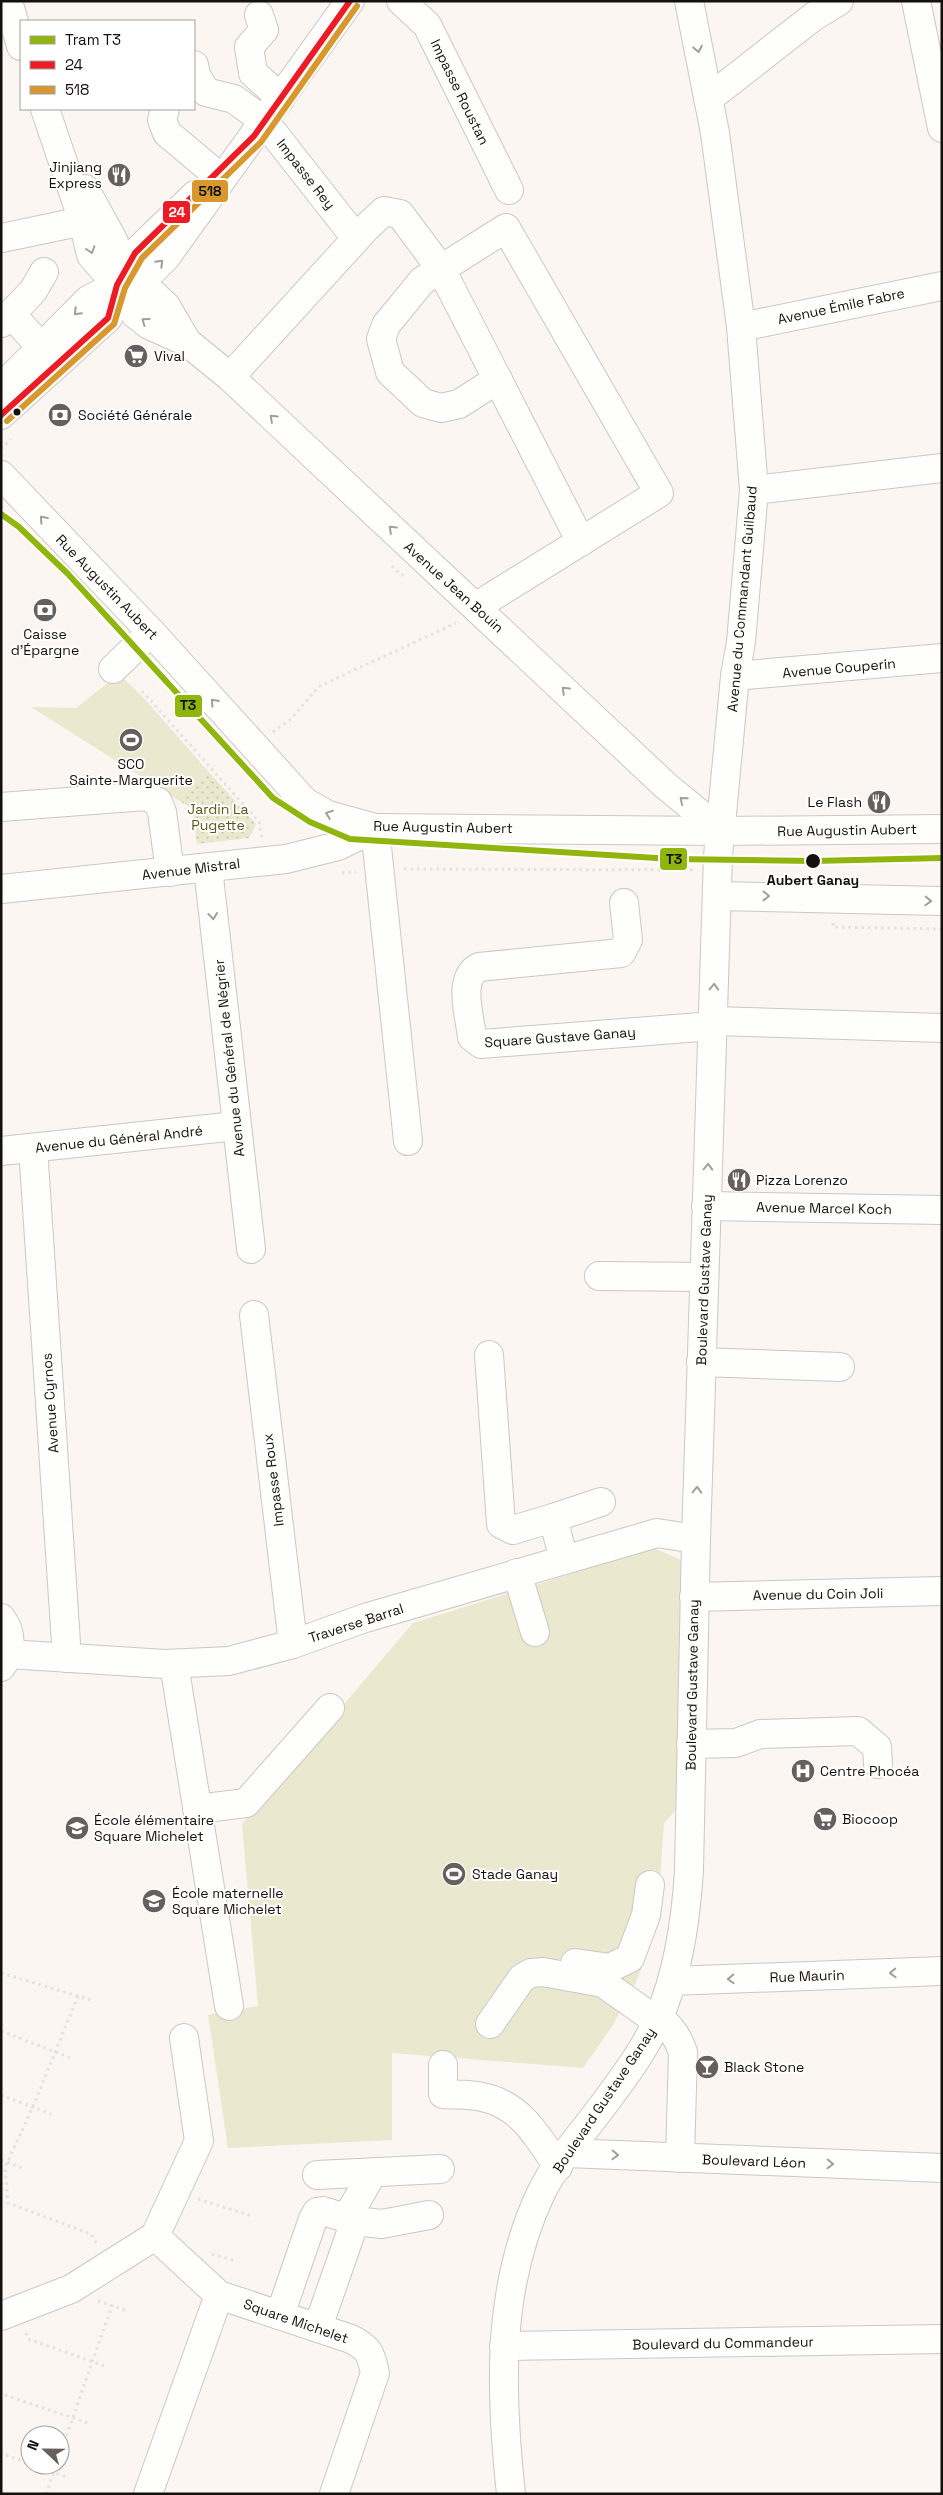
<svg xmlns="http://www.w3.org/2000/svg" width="943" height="2495" font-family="'Space Grotesk',sans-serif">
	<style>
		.grass { fill: url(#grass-dots) }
		.park { fill: #eae9d0 }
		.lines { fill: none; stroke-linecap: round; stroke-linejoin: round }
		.minor-casing { stroke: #cbc7c4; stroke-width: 30 }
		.major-casing { stroke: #cbc7c4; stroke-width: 30 }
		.path { stroke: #e3e2e1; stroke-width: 3; stroke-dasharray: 2.5 4; stroke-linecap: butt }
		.minor { stroke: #fefefd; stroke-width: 28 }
		.major { stroke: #fefefd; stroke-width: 28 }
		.bus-1-casing { stroke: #fff; stroke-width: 10 }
		.bus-2-casing { stroke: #fff; stroke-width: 10 }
		.bus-1 { stroke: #ec1b24; stroke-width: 6 }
		.bus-2 { stroke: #d9982d; stroke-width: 6 }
		.tram-1-casing { stroke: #fff; stroke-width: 10 }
		.tram-1 { stroke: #90b50d; stroke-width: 6 }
		.oneway { stroke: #a09f9d }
		.bus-dot { fill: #14100e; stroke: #fff; stroke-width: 2 }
		.labels { text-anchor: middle; stroke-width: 4; stroke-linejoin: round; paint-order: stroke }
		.street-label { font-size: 14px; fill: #14100e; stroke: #fff }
		.poi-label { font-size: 14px; fill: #14100e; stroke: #fff; text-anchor: start }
		.park-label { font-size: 14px; fill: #595a1a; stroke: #fff }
		.stop-label { font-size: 14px; font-weight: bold; fill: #14100e; stroke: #fff }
		.line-badge { stroke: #fff; stroke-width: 2 }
		.badge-label { font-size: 14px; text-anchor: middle; font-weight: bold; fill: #fff }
		.pale-badge-label { font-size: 14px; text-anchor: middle; font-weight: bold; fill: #111 }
	</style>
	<defs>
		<pattern id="grass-dots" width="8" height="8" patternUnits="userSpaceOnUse" patternTransform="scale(1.25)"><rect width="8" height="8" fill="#eae9d0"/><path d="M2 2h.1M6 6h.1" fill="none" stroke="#c8c7b1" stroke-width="1.8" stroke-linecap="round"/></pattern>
	</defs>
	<rect width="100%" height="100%" fill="#fbf6f2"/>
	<polygon class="grass" points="208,771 256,824 249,838 197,844 193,809 178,800"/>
	<g class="park">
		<polygon points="119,674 142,696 208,771 178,800 31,707 76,708"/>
		<polygon points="654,1548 681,1560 677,1809 664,1823 658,1910 654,1935 637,1980 613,2025 583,2068 392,2053 392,2140 228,2148 208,2015 258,2006 242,1824 413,1623"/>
	</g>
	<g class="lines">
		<g class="minor-casing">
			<g id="minor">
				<polyline points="401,1 427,25 509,190"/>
				<polyline points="916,1 942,128"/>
				<polyline points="259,15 264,30 249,47 253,73 281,98"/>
				<polyline points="194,65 196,75 206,92 234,99 264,121 348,228"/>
				<polyline points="708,99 813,17 839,1"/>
				<polyline points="165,109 162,120 167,133 216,174"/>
				<polyline points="2,238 83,221"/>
				<polyline points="117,285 149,274 166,257 350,1"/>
				<polyline points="117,285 135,253 195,195"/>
				<polyline points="11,314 33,291 44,272"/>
				<polyline points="1,323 11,314 41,347"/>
				<polyline points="741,327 942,286"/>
				<polyline points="230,377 366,228 384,211 400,214 441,269 581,542"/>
				<polyline points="1,475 151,632 305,802 328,815 375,828 408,1141"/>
				<polyline points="754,490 942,468"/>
				<polyline points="477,606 659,493 506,228 422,281 386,325 381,339 390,372 423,403 441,408 459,404 498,379"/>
				<polyline points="113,669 151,632"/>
				<polyline points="735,676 942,658"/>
				<polyline points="1,807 146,796 158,802 162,812 170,872"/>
				<polyline points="208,868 251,1249"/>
				<polyline points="717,896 942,901"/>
				<path d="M624,903L628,940L621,953L479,967C457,978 470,1017 472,1037L481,1044L713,1026"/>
				<polyline points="713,1021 942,1028"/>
				<polyline points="33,1148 67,1658"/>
				<polyline points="1,1151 236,1126"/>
				<polyline points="706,1206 942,1210"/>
				<polyline points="599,1276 704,1277"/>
				<polyline points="254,1315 293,1644"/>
				<polyline points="489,1355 501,1524 513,1530 553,1518 564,1560"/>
				<polyline points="701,1362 840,1367"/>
				<polyline points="553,1518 601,1502"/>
				<polyline points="517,1573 535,1632"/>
				<polyline points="694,1597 942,1591"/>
				<path d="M1,1618C12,1632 13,1652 1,1667"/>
				<polyline points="8,1654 165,1664 229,1661 293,1644 365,1618 657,1533 696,1539"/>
				<polyline points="174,1664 229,2006"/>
				<polyline points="691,1744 736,1743 760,1734 858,1731 877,1747 878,1764"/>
				<polyline points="197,1809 246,1803 330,1708"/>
				<polyline points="575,1963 610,1968 630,1958 646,1915 650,1885"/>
				<polyline points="672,1981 942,1971"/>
				<path d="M659,2017C671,2028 678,2037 683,2052L680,2158"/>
				<polyline points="490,2024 522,1978 531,1973 543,1972 603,1983 657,2021"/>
				<path d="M443,2065V2094C456,2095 470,2094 482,2097C520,2104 539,2138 558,2167"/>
				<polyline points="567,2153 942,2168"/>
				<polyline points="317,2175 440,2169"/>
				<polyline points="346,2219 372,2174"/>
				<polyline points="355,2221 382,2224 429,2215"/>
				<polyline points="155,2236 199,2141 184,2038"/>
				<polyline points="280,2315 313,2219 317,2212 323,2211 355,2221 318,2327"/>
				<path d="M1,2316L71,2289L155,2236L219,2295L351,2339C369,2348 371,2354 375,2373L334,2494"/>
				<polyline points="504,2346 942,2339"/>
				<polyline points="148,2494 219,2295"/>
				<path d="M511,2494C500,2392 496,2288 541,2193C557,2160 583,2133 604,2104C624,2077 646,2048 659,2017C679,1971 686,1920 689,1870L696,1539L718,856L735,676L741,642L754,490L741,327L715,133L689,1"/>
			</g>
		</g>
		<g class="major-casing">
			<g id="major">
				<polyline points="8,1 21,46"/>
				<polyline points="45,109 83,221 91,255 117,285 135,314 149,325 187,342 230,377 666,786 721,831"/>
				<polyline points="117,285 152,293 166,306 187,342"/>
				<polyline points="1,388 88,300 117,285"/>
				<polyline points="1,415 108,318 117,285 114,242 85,189"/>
				<polyline points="1,889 286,859 338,846 375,828 721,831 942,829"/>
			</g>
		</g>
		<g class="path">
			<polyline points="1,449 11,439"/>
			<polyline points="392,566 401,575 405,575"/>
			<polyline points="142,691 259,822 262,839"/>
			<polyline points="273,732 291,719 318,687 456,623"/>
			<polyline points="404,869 693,870"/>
			<polyline points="342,873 356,872"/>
			<polyline points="833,923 833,927 942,929"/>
			<polyline points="1,1973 91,2000"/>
			<polyline points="78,1996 32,2109 5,2167 8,2203 91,2234 97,2244"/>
			<polyline points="1,2031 71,2058"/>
			<polyline points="1,2095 51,2114"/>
			<polyline points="1,2160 22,2168"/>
			<polyline points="198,2199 252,2216"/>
			<polyline points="212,2254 236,2261"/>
			<polyline points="98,2301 128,2311"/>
			<polyline points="26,2333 28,2339 108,2367"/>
			<polyline points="5,2395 88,2423"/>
			<polyline points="60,2454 113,2303"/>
			<polyline points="6,2455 30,2464"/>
			<polyline points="32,2465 69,2478"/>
			<polyline points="46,2494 56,2465"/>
		</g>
		<use href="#minor" class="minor"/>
		<use href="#major" class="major"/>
		<g class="bus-1-casing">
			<polyline id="bus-1" points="1,415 108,318 117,285 135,253 254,136 350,1"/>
		</g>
		<g class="bus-2-casing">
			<polyline id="bus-2" points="7,421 114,324 125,288 142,258 261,142 357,6"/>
		</g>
		<use href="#bus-1" class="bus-1"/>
		<use href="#bus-2" class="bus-2"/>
		<g class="tram-1-casing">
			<polyline id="tram-1" points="1,514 19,527 68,574 273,798 310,822 350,839 672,859 813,861 942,858"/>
		</g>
		<use href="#tram-1" class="tram-1"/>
	</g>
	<defs><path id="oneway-chevron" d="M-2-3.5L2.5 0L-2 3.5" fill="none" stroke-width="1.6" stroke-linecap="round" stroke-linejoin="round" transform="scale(1.25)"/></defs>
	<g class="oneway">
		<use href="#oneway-chevron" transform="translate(698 49) rotate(79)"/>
		<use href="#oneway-chevron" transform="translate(91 250) rotate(72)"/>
		<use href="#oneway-chevron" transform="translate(160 263) rotate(-45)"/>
		<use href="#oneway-chevron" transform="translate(77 312) rotate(135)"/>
		<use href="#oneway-chevron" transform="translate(145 321) rotate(-144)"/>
		<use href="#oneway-chevron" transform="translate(273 418) rotate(-137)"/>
		<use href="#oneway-chevron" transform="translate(43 519) rotate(-132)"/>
		<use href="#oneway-chevron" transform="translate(392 529) rotate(-137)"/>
		<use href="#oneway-chevron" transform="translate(565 690) rotate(-136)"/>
		<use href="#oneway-chevron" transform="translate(214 702) rotate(-132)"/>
		<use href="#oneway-chevron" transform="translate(683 800) rotate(-140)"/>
		<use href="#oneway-chevron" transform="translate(329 814) rotate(-159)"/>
		<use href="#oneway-chevron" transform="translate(766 896) rotate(1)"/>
		<use href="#oneway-chevron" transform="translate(928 901) rotate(2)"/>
		<use href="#oneway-chevron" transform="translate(213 916) rotate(84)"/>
		<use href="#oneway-chevron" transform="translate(714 987) rotate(-88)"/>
		<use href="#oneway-chevron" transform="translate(708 1167) rotate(-88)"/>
		<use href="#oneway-chevron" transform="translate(697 1490) rotate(-88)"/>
		<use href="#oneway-chevron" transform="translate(893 1973) rotate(178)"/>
		<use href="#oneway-chevron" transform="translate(731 1979) rotate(178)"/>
		<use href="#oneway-chevron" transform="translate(615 2155) rotate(2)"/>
		<use href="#oneway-chevron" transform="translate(830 2164) rotate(2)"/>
	</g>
	<defs>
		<g id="restaurant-disc" transform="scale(1.25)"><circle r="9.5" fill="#65605e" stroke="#fff"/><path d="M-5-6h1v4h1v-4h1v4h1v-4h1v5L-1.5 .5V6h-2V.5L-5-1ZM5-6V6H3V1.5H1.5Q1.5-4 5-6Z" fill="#fff"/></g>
		<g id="supermarket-disc" transform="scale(1.25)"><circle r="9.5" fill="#65605e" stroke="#fff"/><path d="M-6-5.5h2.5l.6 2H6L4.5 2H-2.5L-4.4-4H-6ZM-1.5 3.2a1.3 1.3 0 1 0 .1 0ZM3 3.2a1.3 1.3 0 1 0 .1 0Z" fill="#fff"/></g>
		<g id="bank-disc" transform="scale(1.25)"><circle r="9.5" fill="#65605e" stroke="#fff"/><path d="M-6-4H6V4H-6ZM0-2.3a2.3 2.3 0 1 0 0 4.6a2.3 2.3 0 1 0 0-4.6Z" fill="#fff"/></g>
		<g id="stadium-disc" transform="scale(1.25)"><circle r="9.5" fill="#65605e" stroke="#fff"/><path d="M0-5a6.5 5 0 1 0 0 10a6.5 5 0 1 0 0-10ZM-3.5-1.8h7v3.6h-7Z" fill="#fff"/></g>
		<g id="hospital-disc" transform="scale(1.25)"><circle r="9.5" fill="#65605e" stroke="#fff"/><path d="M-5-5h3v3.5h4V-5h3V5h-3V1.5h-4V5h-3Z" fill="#fff"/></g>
		<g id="school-disc" transform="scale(1.25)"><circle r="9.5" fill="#65605e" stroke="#fff"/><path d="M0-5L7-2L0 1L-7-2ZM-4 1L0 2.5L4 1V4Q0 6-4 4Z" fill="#fff"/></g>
		<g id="bar-disc" transform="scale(1.25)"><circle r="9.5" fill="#65605e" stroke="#fff"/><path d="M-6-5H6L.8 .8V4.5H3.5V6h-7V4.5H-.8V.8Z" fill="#fff"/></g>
	</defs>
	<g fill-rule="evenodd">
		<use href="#restaurant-disc" x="119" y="175"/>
		<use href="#supermarket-disc" x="136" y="356"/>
		<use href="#bank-disc" x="60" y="415"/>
		<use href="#bank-disc" x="45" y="610"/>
		<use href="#stadium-disc" x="131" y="740"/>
		<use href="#restaurant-disc" x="879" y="802"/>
		<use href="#restaurant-disc" x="739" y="1180"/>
		<use href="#hospital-disc" x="803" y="1771"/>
		<use href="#supermarket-disc" x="825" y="1819"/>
		<use href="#school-disc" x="77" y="1828"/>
		<use href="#stadium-disc" x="454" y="1874"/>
		<use href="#school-disc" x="154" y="1901"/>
		<use href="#bar-disc" x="707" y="2067"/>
	</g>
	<g class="bus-dot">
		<circle cx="17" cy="412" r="4.5"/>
		<circle cx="813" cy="861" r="8"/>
	</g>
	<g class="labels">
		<g class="street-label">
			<text transform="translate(460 92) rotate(64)" y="5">Impasse Roustan</text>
			<text transform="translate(306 174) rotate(52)" y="5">Impasse Rey</text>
			<text transform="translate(841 306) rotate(-12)" y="5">Avenue Émile Fabre</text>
			<text transform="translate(107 587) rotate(46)" y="5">Rue Augustin Aubert</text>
			<text transform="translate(454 587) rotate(42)" y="5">Avenue Jean Bouin</text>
			<text transform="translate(742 599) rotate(-85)" y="5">Avenue du Commandant Guilbaud</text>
			<text transform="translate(839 668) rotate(-5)" y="5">Avenue Couperin</text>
			<text transform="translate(443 827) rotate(1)" y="5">Rue Augustin Aubert</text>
			<text transform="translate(847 830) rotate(-1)" y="5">Rue Augustin Aubert</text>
			<text transform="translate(191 869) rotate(-7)" y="5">Avenue Mistral</text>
			<text transform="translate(560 1037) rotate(-4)" y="5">Square Gustave Ganay</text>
			<text transform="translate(229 1058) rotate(-96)" y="5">Avenue du Général de Négrier</text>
			<text transform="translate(119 1139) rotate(-6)" y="5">Avenue du Général André</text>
			<text transform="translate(824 1208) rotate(1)" y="5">Avenue Marcel Koch</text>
			<text transform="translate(704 1280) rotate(-88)" y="5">Boulevard Gustave Ganay</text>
			<text transform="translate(50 1403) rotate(-94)" y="5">Avenue Cyrnos</text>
			<text transform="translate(273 1480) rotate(-97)" y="5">Impasse Roux</text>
			<text transform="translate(818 1594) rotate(-1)" y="5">Avenue du Coin Joli</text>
			<text transform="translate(356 1623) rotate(-18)" y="5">Traverse Barral</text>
			<text transform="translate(692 1685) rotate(-89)" y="5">Boulevard Gustave Ganay</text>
			<text transform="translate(807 1976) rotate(-2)" y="5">Rue Maurin</text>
			<text transform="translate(604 2100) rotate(-56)" y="5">Boulevard Gustave Ganay</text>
			<text transform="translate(754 2161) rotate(2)" y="5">Boulevard Léon</text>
			<text transform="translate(296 2321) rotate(19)" y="5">Square Michelet</text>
			<text transform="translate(723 2343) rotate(-1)" y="5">Boulevard du Commandeur</text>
		</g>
		<g class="poi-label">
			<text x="102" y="172" text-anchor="end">Jinjiang<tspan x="102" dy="16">Express</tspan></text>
			<text x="154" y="361">Vival</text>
			<text x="78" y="420">Société Générale</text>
			<text x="45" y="639" text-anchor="middle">Caisse<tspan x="45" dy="16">d'Épargne</tspan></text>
			<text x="131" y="769" text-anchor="middle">SCO<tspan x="131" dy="16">Sainte-Marguerite</tspan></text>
			<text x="862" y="807" text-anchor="end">Le Flash</text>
			<text x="756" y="1185">Pizza Lorenzo</text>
			<text x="820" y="1776">Centre Phocéa</text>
			<text x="842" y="1824">Biocoop</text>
			<text x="94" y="1825">École élémentaire<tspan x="94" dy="16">Square Michelet</tspan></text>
			<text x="472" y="1879">Stade Ganay</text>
			<text x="172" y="1898">École maternelle<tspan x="172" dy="16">Square Michelet</tspan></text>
			<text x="724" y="2072">Black Stone</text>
		</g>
		<g class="park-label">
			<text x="218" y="814">Jardin La<tspan x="218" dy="16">Pugette</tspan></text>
		</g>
		<g class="stop-label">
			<text x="813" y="885">Aubert Ganay</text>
		</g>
	</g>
	<g class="line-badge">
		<rect x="191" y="179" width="38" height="24" rx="5" fill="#d9982d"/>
		<rect x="162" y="200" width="29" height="24" rx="5" fill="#ec1b24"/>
		<rect x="174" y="694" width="29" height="24" rx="5" fill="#90b50d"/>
		<rect x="659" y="847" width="29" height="24" rx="5" fill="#90b50d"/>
	</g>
	<g class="badge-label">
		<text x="177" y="217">24</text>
	</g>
	<g class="pale-badge-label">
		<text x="210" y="196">518</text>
		<text x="188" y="710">T3</text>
		<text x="674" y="864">T3</text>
	</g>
	<rect width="943" height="2495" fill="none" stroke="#14100e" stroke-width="5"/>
	<rect x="20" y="20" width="175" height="90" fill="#ffffff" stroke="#a19f9f"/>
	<rect x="30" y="36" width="25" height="8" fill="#90b50d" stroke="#a19f9f"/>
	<text x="65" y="45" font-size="15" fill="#14100e">Tram T3</text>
	<rect x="30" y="61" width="25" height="8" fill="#ec1b24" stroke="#a19f9f"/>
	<text x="65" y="70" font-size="15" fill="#14100e">24</text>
	<rect x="30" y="86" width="25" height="8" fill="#d9982d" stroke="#a19f9f"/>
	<text x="65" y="95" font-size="15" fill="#14100e">518</text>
	<g transform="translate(45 2450) rotate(292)"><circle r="24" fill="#ffffff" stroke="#a19f9f"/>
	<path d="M0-4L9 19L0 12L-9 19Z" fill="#65605e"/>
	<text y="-8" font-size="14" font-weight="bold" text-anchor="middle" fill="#14100e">N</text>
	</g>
</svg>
